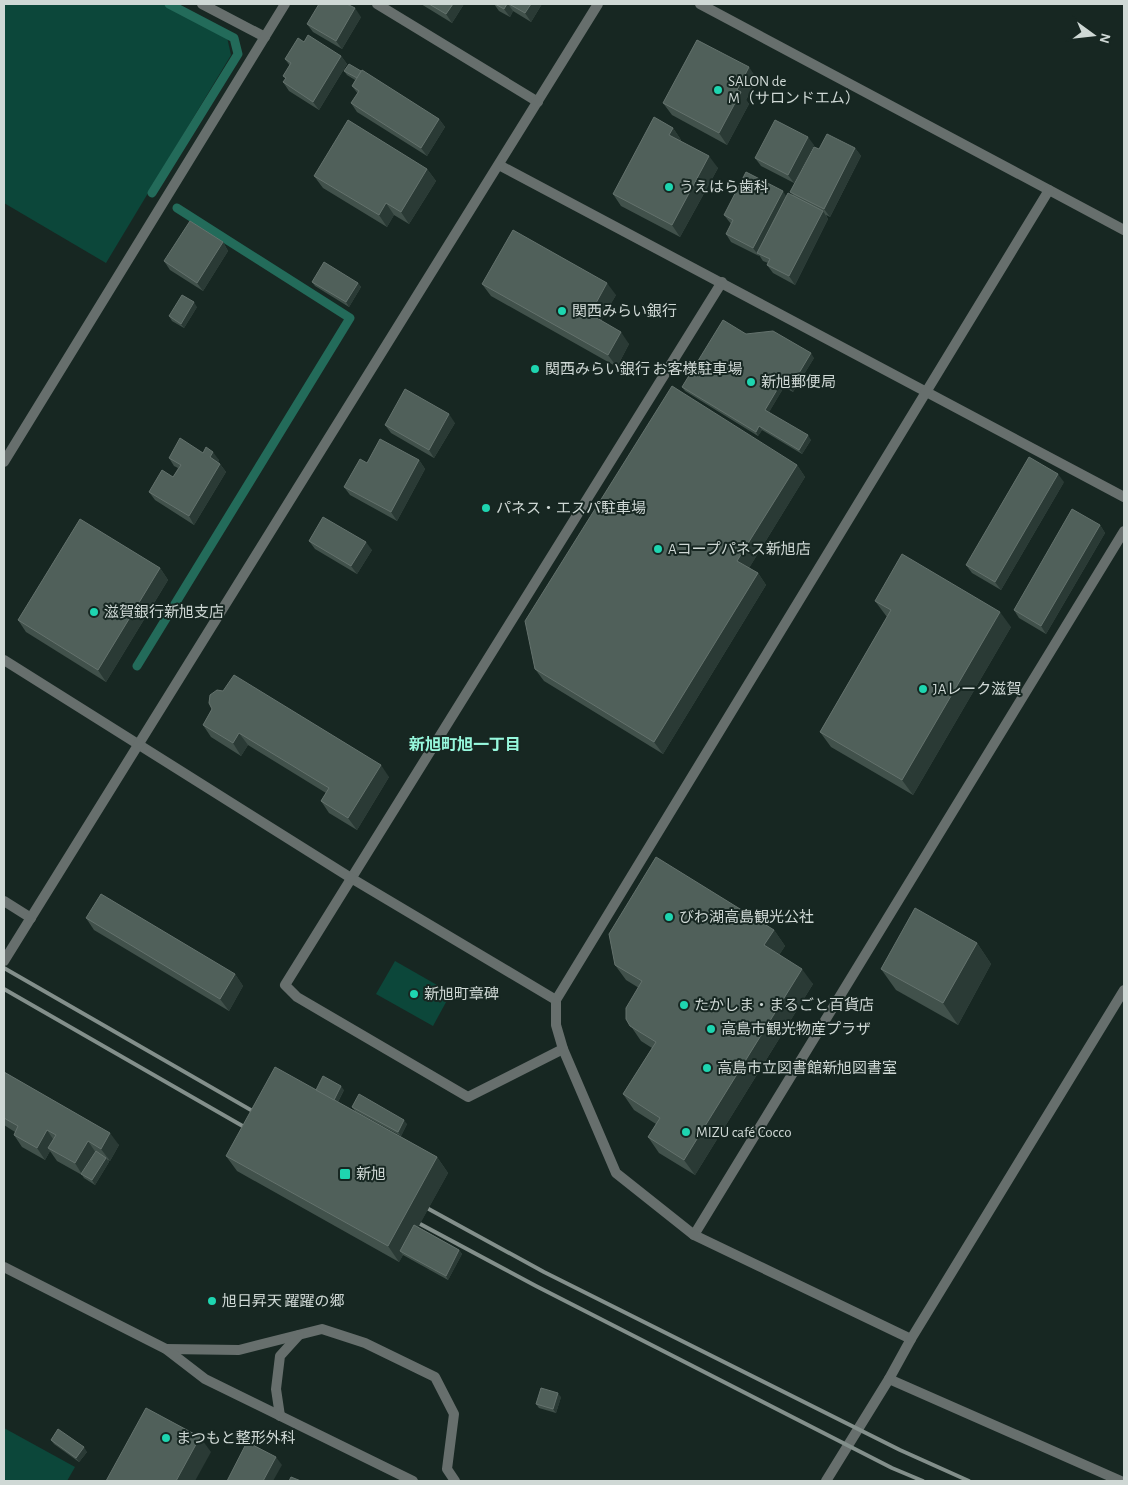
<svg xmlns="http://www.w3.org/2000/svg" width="1128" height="1485" font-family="'Alegreya Sans','Noto Sans JP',sans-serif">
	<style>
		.green { fill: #0c473a }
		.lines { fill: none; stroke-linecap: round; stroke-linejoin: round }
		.stream { stroke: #236b5a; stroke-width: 9 }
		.service { stroke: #676f6d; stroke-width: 10 }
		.minor { stroke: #676f6d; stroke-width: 10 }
		.tertiary { stroke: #676f6d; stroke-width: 10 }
		.rail { stroke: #838f8b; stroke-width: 4 }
		.wall { fill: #41514b }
		.shaded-wall { fill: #2a3a35 }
		.building { fill: #50605a; stroke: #64726d }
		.poi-dot { fill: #1ed5b0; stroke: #172722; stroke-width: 2 }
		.labels { text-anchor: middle; stroke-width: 4; stroke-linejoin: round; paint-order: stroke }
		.poi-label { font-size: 15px; fill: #cfd8d5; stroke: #172722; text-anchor: start }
		.neighbourhood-label { font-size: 16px; font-weight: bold; fill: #97f8dd; stroke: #172722 }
	</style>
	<rect width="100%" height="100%" fill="#172722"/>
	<g class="green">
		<polygon points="4,4 163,4 227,37 231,55 106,263 4,203"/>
		<polygon points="395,961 451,993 433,1026 376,994"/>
		<polygon points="4,1428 75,1467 67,1481 4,1481"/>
	</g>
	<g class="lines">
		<g class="stream">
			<polyline points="152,193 238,54 234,38 169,4"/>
			<polyline points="137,666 350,318 177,208"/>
		</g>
		<g class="service">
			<polyline points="563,1049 468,1097 297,997 285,985 722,282"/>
			<polyline points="166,1349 239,1350 322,1329 365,1343 435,1377 454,1414 447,1469 455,1481"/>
			<polyline points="280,1416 276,1389 280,1356 299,1335"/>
		</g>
		<g class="minor">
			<polyline points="202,4 265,37"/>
			<polyline points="377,4 538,102"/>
			<polyline points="499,165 1124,497"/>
			<polyline points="4,462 285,4"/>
			<polyline points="4,901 31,918"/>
			<polyline points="694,1235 1124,531"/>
			<polyline points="889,1379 1121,1481"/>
		</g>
		<g class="tertiary">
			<polyline points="700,4 1124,230"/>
			<polyline points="4,660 351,878 556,1000"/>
			<polyline points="4,961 598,4"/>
			<polyline points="4,1267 166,1349 205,1379 413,1481"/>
			<polyline points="911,1339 694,1235 616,1173 563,1049 556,1025 556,1000 1049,190"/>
			<polyline points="826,1481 889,1379 911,1339 1124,990"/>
		</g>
		<g class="rail">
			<polyline points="4,968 263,1117"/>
			<polyline points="4,989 253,1132"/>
			<polyline points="416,1202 544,1272 900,1450 969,1481"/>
			<polyline points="409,1218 536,1286 892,1468 923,1481"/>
		</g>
	</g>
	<g class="wall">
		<polygon points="421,4 464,4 452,23"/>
		<polygon points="494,4 542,4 531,22 513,11 510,17 499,11"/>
		<polygon points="361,17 342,49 313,32 307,24"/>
		<polygon points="304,42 341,56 347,64 319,110 289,91 283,82 286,79 283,76 290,66 285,59"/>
		<polygon points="344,71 439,119 445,127 427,156 357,112 351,103 358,94 352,86 355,80 347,75"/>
		<polygon points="757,79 746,100 749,104 727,145 672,115 663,103"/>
		<polygon points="673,128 681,140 681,141 718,168 680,237 621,206 613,194"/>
		<polygon points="814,145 794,183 761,166 755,158"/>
		<polygon points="855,148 861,156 830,217 826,215 828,219 795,285 773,273 767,265 768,263 763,261 759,255 759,256 731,242 726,234 731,224 724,215 793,195 790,192 819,149"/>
		<polygon points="427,169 436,181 409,224 394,215 387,227 323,188 314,176"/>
		<polygon points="223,242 228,251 203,291 170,270 164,261"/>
		<polygon points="312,282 358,283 361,287 349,307 315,286"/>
		<polygon points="482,284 616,295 601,320 629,344 617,367 491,296"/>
		<polygon points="197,307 184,328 172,321 169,316"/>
		<polygon points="746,334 814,358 793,392 784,387 769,412 811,440 802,454 762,430 758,436 685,391 682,387"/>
		<polygon points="455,423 434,458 391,433 385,425"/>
		<polygon points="203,453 219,460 218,462 220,464 226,472 194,525 155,500 149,492 173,477 178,468 174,466 169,458"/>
		<polygon points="419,460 425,469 397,521 350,495 344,487 367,463"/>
		<polygon points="797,465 805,477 749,568 758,573 766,585 663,754 544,681 535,669"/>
		<polygon points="1064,482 1001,590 972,573 966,565"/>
		<polygon points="1100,525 1105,533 1046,634 1019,618 1014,610"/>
		<polygon points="309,541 372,550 357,574 315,549"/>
		<polygon points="160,568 168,580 106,682 26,632 18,620"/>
		<polygon points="875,601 1011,627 913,795 831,747 820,732 887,617"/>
		<polygon points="212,709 389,777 357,830 329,813 321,801 326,793 248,745 241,756 211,737 203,725"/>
		<polygon points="86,918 235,974 243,986 229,1011 94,930"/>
		<polygon points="774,930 785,946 779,955 813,984 695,1175 659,1153 648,1137 656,1124 634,1110 623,1094 652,1048 641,1041 626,1019 639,988 626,980 615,965"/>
		<polygon points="977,943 991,964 958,1025 896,990 881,969"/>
		<polygon points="4,1072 119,1145 110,1161 108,1160 109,1162 95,1185 84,1178 82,1175 57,1161 50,1151 45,1160 22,1147 14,1135 15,1132 4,1125"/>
		<polygon points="316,1090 344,1090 338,1102 437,1157 448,1173 418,1227 459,1250 462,1254 448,1280 403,1255 399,1262 237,1171 226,1156"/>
		<polygon points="352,1107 407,1124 401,1136 355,1111"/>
		<polygon points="561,1397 556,1413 539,1408 536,1404"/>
		<polygon points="51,1440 87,1452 79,1462 54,1444"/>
	</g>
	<g class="shaded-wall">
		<polygon points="453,4 464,4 452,23 446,14"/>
		<polygon points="507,4 508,4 513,11 510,17 504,9"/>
		<polygon points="531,4 542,4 531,22 525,13"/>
		<polygon points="355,8 361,17 342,49 336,41"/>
		<polygon points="341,56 347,64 319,110 313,102"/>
		<polygon points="749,67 757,79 746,100 749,104 727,145 719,133 737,90"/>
		<polygon points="439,119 445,127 427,156 421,148"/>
		<polygon points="673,128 681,140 678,147 669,135"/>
		<polygon points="808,137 814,145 794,183 788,175"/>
		<polygon points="855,148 861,156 830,217 824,209"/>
		<polygon points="709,156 718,168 680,237 672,225"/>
		<polygon points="427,169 436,181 409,224 401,212"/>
		<polygon points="783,191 788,199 757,253 759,255 759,256 753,248"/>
		<polygon points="386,203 394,215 387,227 379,215"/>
		<polygon points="823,211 828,219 795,285 789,276"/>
		<polygon points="223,242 228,251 203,291 197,283"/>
		<polygon points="358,283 361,287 349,307 346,302"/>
		<polygon points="607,283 616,295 598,326 590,314"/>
		<polygon points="194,302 197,307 184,328 181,324"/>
		<polygon points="621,332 629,344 617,367 608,355"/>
		<polygon points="811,353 814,358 793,392 790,388"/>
		<polygon points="781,383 784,387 768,414 765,410"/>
		<polygon points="449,414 455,423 434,458 429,450"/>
		<polygon points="759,426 762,430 758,436 756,432"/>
		<polygon points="808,435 811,440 802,454 799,450"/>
		<polygon points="213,452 219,460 216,466 210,457"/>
		<polygon points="419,460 425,469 397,521 391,512"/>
		<polygon points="220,464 226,472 194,525 189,516"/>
		<polygon points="797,465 805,477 746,573 737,561"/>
		<polygon points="1058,474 1064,482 1001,590 995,582"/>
		<polygon points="1100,525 1105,533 1046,634 1041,626"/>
		<polygon points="366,542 372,550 357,574 351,566"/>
		<polygon points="160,568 168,580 106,682 98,670"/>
		<polygon points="758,573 766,585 663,754 654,742"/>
		<polygon points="1000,612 1011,627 913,795 902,780"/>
		<polygon points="239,733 248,745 241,756 233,743"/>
		<polygon points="381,765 389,777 357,830 348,818"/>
		<polygon points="774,930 785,946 775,961 764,945"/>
		<polygon points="977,943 991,964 958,1025 943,1003"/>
		<polygon points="802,969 813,984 695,1175 684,1160"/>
		<polygon points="235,974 243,986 229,1011 220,999"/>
		<polygon points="341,1086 344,1090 334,1109 331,1105"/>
		<polygon points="404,1120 407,1124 401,1136 398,1132"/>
		<polygon points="47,1130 55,1142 48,1148 50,1151 45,1160 37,1148"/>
		<polygon points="110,1133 119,1145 110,1161 101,1149"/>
		<polygon points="88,1141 96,1153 83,1176 75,1163"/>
		<polygon points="437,1157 448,1173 404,1253 400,1251 403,1255 399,1262 388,1246"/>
		<polygon points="106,1158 109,1162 95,1185 92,1180"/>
		<polygon points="459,1250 462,1254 448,1280 446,1276"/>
		<polygon points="558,1393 561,1397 556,1413 553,1409"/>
		<polygon points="200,1437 211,1452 195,1481 176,1481"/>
		<polygon points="84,1447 87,1452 79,1462 76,1458"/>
		<polygon points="276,1457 282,1465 273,1481 263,1481"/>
	</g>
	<g class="building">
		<polygon points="319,4 347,4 355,8 336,41 307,24"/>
		<polygon points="429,4 453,4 446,14"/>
		<polygon points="495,4 507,4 504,9"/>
		<polygon points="509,4 531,4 525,13"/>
		<polygon points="308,35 341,56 313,102 283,82 286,78 283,76 291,63 285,59 298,38 304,42"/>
		<polygon points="697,40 749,67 737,90 741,92 719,133 663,103"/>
		<polygon points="349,64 361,71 357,78 344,71"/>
		<polygon points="362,70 439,119 421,148 351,103 359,91 352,86"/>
		<polygon points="654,117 673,128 669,135 709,156 672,225 613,194"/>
		<polygon points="348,120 427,169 401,212 386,203 379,215 314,176"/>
		<polygon points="775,120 808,137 788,175 755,158"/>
		<polygon points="827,134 855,148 824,209 790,192 814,147 819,149"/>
		<polygon points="746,172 783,191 753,248 726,234 733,220 724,215"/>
		<polygon points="788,193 823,211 789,276 767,265 770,259 757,253"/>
		<polygon points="190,221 223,242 197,283 164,261"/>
		<polygon points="513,230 607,283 590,314 621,332 608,355 482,284"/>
		<polygon points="324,262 358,283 346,302 312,282"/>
		<polygon points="182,295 194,302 181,324 169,316"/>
		<polygon points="723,320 746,334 773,331 811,353 790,388 781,383 765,410 808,435 799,450 759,426 756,432 682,387"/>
		<polygon points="672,386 797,465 737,561 758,573 654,742 535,669 525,621"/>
		<polygon points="405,389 449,414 429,450 385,425"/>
		<polygon points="180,438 203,453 206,447 213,452 210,457 220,464 189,516 149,492 162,470 173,477 181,465 169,458"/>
		<polygon points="380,439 419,460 391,512 344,487 360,459 367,463"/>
		<polygon points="1029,457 1058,474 995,582 966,565"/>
		<polygon points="1072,509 1100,525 1041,626 1014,610"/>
		<polygon points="323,517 366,542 351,566 309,541"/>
		<polygon points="80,519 160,568 98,670 18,620"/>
		<polygon points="902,554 1000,612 902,780 820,732 891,610 875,601"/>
		<polygon points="234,675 381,765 348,818 321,801 329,788 239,733 233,743 203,725 212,709 209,703 210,695 217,690 223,691"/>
		<polygon points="656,857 774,930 764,945 802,969 684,1160 648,1137 660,1118 623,1094 656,1042 630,1026 626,1019 626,1008 642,981 615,965 609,934"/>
		<polygon points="101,894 235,974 220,999 86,918"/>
		<polygon points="915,908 977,943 943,1003 881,969"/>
		<polygon points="275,1067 437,1157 388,1246 226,1156"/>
		<polygon points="4,1072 110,1133 101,1149 88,1141 75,1163 48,1148 56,1135 47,1130 37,1148 14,1135 18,1126 4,1118"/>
		<polygon points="323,1076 341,1086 334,1100 316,1090"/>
		<polygon points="359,1094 404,1120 398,1132 352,1107"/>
		<polygon points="96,1151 106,1158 92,1180 81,1174"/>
		<polygon points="414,1225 459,1250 446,1276 400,1251"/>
		<polygon points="541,1388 558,1393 553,1409 536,1404"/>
		<polygon points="146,1408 200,1437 176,1481 106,1481"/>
		<polygon points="58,1429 84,1447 76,1458 51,1440"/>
		<polygon points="247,1442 276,1457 263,1481 227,1481"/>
		<polygon points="291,1477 301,1481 289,1481"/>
	</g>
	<g class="poi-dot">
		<circle cx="718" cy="90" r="5"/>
		<circle cx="669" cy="187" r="5"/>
		<circle cx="562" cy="311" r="5"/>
		<circle cx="535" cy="369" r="5"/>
		<circle cx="751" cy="382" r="5"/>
		<circle cx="486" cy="508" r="5"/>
		<circle cx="658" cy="549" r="5"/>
		<circle cx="94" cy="612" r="5"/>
		<circle cx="923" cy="689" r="5"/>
		<circle cx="669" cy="917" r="5"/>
		<circle cx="414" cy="994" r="5"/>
		<circle cx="684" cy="1005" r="5"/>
		<circle cx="711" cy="1029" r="5"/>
		<circle cx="707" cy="1068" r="5"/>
		<circle cx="686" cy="1132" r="5"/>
		<rect x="339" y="1168" width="12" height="12" rx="2.5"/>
		<circle cx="212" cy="1301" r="5"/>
		<circle cx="166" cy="1438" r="5"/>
	</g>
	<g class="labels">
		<g class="poi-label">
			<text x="728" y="86">SALON de<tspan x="728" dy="17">M（サロンドエム）</tspan></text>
			<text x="679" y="192">うえはら歯科</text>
			<text x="572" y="316">関西みらい銀行</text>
			<text x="545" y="374">関西みらい銀行 お客様駐車場</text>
			<text x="761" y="387">新旭郵便局</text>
			<text x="496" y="513">パネス・エスパ駐車場</text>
			<text x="668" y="554">Aコープパネス新旭店</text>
			<text x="104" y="617">滋賀銀行新旭支店</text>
			<text x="933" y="694">JAレーク滋賀</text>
			<text x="679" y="922">びわ湖高島観光公社</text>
			<text x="424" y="999">新旭町章碑</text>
			<text x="694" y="1010">たかしま・まるごと百貨店</text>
			<text x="721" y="1034">高島市観光物産プラザ</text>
			<text x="717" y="1073">高島市立図書館新旭図書室</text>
			<text x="696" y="1137">MIZU café Cocco</text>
			<text x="356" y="1179">新旭</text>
			<text x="222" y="1306">旭日昇天 躍躍の郷</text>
			<text x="176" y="1443">まつもと整形外科</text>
		</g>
		<g class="neighbourhood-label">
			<text x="465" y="750">新旭町旭一丁目</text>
		</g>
	</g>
	<rect width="1128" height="1485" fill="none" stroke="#cfd8d5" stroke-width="10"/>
	<g transform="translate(1093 35) rotate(105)" stroke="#172722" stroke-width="4" paint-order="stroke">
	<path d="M0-4L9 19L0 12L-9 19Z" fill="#cfd8d5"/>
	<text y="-8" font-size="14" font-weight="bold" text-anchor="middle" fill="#cfd8d5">N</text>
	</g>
</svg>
